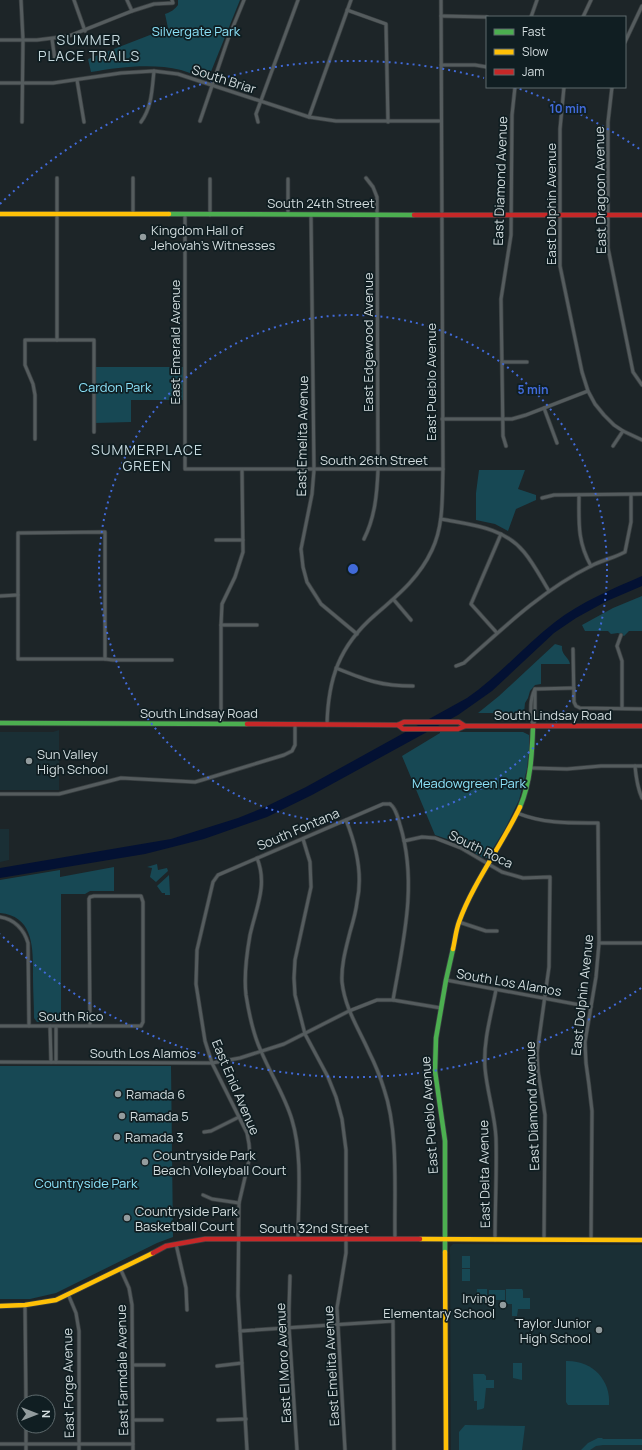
<svg xmlns="http://www.w3.org/2000/svg" width="642" height="1450" font-family="Manrope,sans-serif">
	<style>
		.built { fill: #1a2f35 }
		.green { fill: #174854 }
		.water { fill: #031133 }
		.lines { fill: none; stroke-linecap: round; stroke-linejoin: round }
		.street-casing { stroke: #393f41; stroke-width: 4.5 }
		.fast-casing { stroke: #393f41; stroke-width: 6 }
		.slow-casing { stroke: #393f41; stroke-width: 6 }
		.jam-casing { stroke: #393f41; stroke-width: 6 }
		.street { stroke: #555c5e; stroke-width: 3 }
		.fast { stroke: #4caf50; stroke-width: 4.5 }
		.slow { stroke: #ffc107; stroke-width: 4.5 }
		.jam { stroke: #c62828; stroke-width: 4.5 }
		.ring { fill: none; stroke: #416ad9; stroke-width: 2; stroke-dasharray: 2 4 }
		.poi-dot { fill: #939c9e; stroke: #101e22; stroke-width: 1.5 }
		.labels { text-anchor: middle; stroke-width: 3.5; stroke-linejoin: round; paint-order: stroke }
		.park-label { font-size: 13px; fill: #8ce2f9; stroke: #101e22 }
		.street-label { font-size: 13px; fill: #d2dcde; stroke: #101e22 }
		.poi-label { font-size: 13px; fill: #d2dcde; stroke: #101e22; text-anchor: start }
		.neighbourhood-label { font-size: 14px; letter-spacing: 1px; fill: #c7dadf; stroke: #101e22 }
		.centre { fill: #416ad9; stroke: #101e22; stroke-width: 2 }
		.ring-label { font-size: 12px; text-anchor: middle; font-weight: bold; fill: #416ad9; stroke: #101e22; stroke-width: 3.5; stroke-linejoin: round; paint-order: stroke }
	</style>
	<rect width="100%" height="100%" fill="#1d2528"/>
	<g class="built">
		<polygon points="59,730 59,790 0,790 0,732 53,732"/>
		<polygon points="0,829 9,829 9,860 0,862"/>
		<polygon points="453,1244 642,1245 642,1450 451,1450 450,1247"/>
	</g>
	<g class="green">
		<path d="M178,0H240L208,79C199,76 190,73 181,70C152,63 120,67 91,72L88,59L168,28L165,14C171,12 174,10 178,5Z"/>
		<polygon points="94,367 185,367 185,400 131,400 131,422 94,423"/>
		<polygon points="479,470 525,470 518,489 536,495 536,500 516,509 508,531 495,524 476,520 476,493"/>
		<polygon points="642,596 642,631 629,631 624,636 618,633 611,634 608,631 585,631 582,625 613,608"/>
		<path d="M555,644L562,646C561,655 569,657 570,664H541V684L535,685L530,691L528,698L525,703L524,713H478L499,696Z"/>
		<polygon points="440,732 523,732 529,735 529,749 527,769 519,800 505,829 487,858 483,858 456,842 435,835 402,756 440,733"/>
		<polygon points="157,864 158,870 167,868 168,871 156,882 150,877 152,868 147,867"/>
		<path d="M114,867V891H90L85,894H61V1022H37L34,1018C34,1004 33,991 33,977C33,951 35,916 0,913V880L60,870V877Z"/>
		<polygon points="169,875 170,895 165,895 165,893 162,893 157,886"/>
		<polygon points="0,1066 171,1066 173,1237 157,1243 56,1293 30,1299 0,1299"/>
		<rect x="462" y="1256" width="8" height="12"/>
		<rect x="462" y="1269" width="8" height="12"/>
		<polygon points="477,1289 487,1289 487,1302 476,1302"/>
		<polygon points="506,1289 522,1289 523,1291 523,1298 530,1298 530,1309 518,1309 517,1316 512,1316 512,1304 506,1304"/>
		<rect x="489" y="1290" width="16" height="10"/>
		<path d="M566,1361C592,1360 611,1380 609,1405H568L566,1402Z"/>
		<polygon points="513,1363 522,1363 522,1380 513,1378"/>
		<polygon points="473,1374 484,1374 486,1376 486,1380 494,1380 494,1388 486,1388 484,1408 482,1409 477,1410 477,1401 474,1401"/>
		<polygon points="465,1425 525,1426 522,1450 459,1450 459,1432"/>
		<polygon points="598,1438 602,1438 603,1439 642,1439 642,1445 603,1445 596,1446 590,1450 581,1450 588,1443"/>
	</g>
	<path class="water" d="M642,576V586L607,601L576,618L554,633L492,691L458,715L312,795L267,817L204,839L145,854L0,878V868L171,839L238,818L265,807L306,787L467,698C499,676 524,646 555,622C581,602 612,589 642,576Z"/>
	<g class="lines">
		<g class="street-casing">
			<g id="street">
				<polyline points="21,0 23,40 22,122"/>
				<polyline points="74,0 85,31"/>
				<polyline points="127,0 132,11"/>
				<polyline points="347,10 386,24 388,122"/>
				<polyline points="441,16 487,17"/>
				<polyline points="531,17 537,0"/>
				<polyline points="583,17 591,0"/>
				<polyline points="52,39 55,60"/>
				<polyline points="0,40 37,40 69,36 132,11 154,4 173,3 172,0"/>
				<polyline points="625,42 642,6"/>
				<polyline points="441,65 475,65 487,67"/>
				<polyline points="77,80 84,122"/>
				<polyline points="0,83 53,83 121,73 154,71 178,74 309,117 336,121 441,121"/>
				<polyline points="564,87 560,129 560,266 582,372 588,391 595,404 604,415 614,425 623,431 642,440"/>
				<polyline points="612,87 608,122 608,248 633,372 642,385"/>
				<polyline points="309,117 351,0"/>
				<polyline points="200,121 228,39 244,0"/>
				<path d="M141,122C152,107 152,89 154,71"/>
				<polyline points="258,122 256,114 298,0"/>
				<polyline points="57,178 57,340"/>
				<polyline points="210,179 210,215"/>
				<polyline points="133,214 133,178"/>
				<polyline points="185,214 185,469 443,469"/>
				<polyline points="288,214 288,179"/>
				<polyline points="311,215 314,470 312,494 301,549 303,567 307,582 321,604 357,634"/>
				<polyline points="502,362 527,362"/>
				<polyline points="544,408 557,443"/>
				<polyline points="442,419 512,419 526,415 588,391"/>
				<polyline points="35,439 35,395 33,384 25,365 25,340 94,340 94,432"/>
				<polyline points="506,446 503,436 501,299 511,235 512,115 515,87"/>
				<polyline points="613,446 623,431"/>
				<path d="M579,495C579,522 577,541 591,566"/>
				<polyline points="542,498 554,495 642,494"/>
				<path d="M441,519C471,525 504,527 524,552C534,564 541,578 549,591"/>
				<polygon points="105,532 105,659 18,659 18,533"/>
				<path d="M364,539C375,517 377,494 378,470L377,197L373,187L366,178"/>
				<polyline points="216,540 243,540"/>
				<polyline points="0,596 18,595"/>
				<polyline points="394,600 411,620"/>
				<polyline points="221,625 257,625"/>
				<polyline points="497,633 471,604 501,534"/>
				<polyline points="621,635 617,646 622,661 622,708"/>
				<polyline points="573,649 574,702 576,706 580,708 642,709"/>
				<polyline points="105,659 113,660 172,660"/>
				<path d="M456,666L464,663C503,628 544,589 591,566C602,560 614,558 625,552L631,522V495"/>
				<path d="M336,668C366,680 380,686 413,686"/>
				<polyline points="535,689 574,688"/>
				<polyline points="221,724 221,625 222,604 235,577 243,552 242,470"/>
				<polyline points="534,724 535,716 535,690"/>
				<path d="M327,725C328,679 339,646 375,615C398,595 419,578 432,550C444,525 442,496 443,469L441,0"/>
				<path d="M533,726C530,713 529,701 535,689"/>
				<path d="M635,766C636,777 637,787 642,798"/>
				<polyline points="531,768 567,769 601,766 642,766"/>
				<polyline points="0,794 59,794 121,778 195,782 202,780 284,755 292,751 295,745 295,725"/>
				<path d="M390,804C396,808 398,818 400,825C418,883 403,942 393,1000"/>
				<path d="M517,813C545,824 569,823 598,823L599,943L596,977L585,1042L586,1063L589,1085L592,1111L591,1240"/>
				<path d="M346,820C356,845 363,875 357,902C356,912 353,922 350,932C346,948 341,965 342,982C345,1009 359,1029 369,1052C375,1064 380,1076 384,1089C399,1133 394,1192 395,1239"/>
				<polyline points="303,839 310,862 311,887 295,960 294,978 295,995 305,1034 328,1077 336,1097 342,1119 346,1150 346,1253 337,1308 345,1450"/>
				<polyline points="404,841 422,837 435,838 461,848 502,872 523,878 550,877 549,967 537,1053 538,1071 545,1115 544,1240"/>
				<path d="M257,858C268,885 256,908 250,935C247,952 244,978 246,995C249,1014 253,1034 261,1051C271,1075 285,1096 292,1120C303,1156 298,1202 298,1239"/>
				<path d="M0,917C14,919 24,929 28,943L29,1026"/>
				<polyline points="459,922 486,931 497,931"/>
				<polyline points="599,943 642,943"/>
				<polyline points="446,980 591,1007"/>
				<polyline points="0,1026 141,1026 143,1022 143,902 141,896 94,896 90,897 89,899 90,1026"/>
				<polyline points="50,1026 51,1062"/>
				<polyline points="56,1027 56,1062"/>
				<polyline points="0,1062 212,1063 240,1058 284,1044 349,1011 377,1000 393,1000 441,1008"/>
				<polyline points="204,1132 211,1131 239,1117"/>
				<polyline points="203,1195 212,1199 239,1203"/>
				<path d="M495,1240C495,1206 497,1172 496,1138C495,1115 487,1092 485,1068C483,1042 491,1015 496,990"/>
				<polyline points="176,1244 186,1288 187,1310"/>
				<polyline points="120,1268 129,1288 132,1305 133,1450"/>
				<polyline points="290,1276 289,1309 289,1327 297,1450"/>
				<polyline points="68,1294 76,1313 79,1331 79,1450"/>
				<polyline points="25,1305 26,1402"/>
				<polyline points="240,1331 393,1321 394,1450"/>
				<polyline points="133,1365 164,1365"/>
				<polyline points="217,1366 242,1363"/>
				<polyline points="133,1420 162,1420"/>
				<polyline points="218,1420 246,1419"/>
				<polyline points="26,1426 26,1450"/>
				<polyline points="0,1444 133,1444"/>
				<polyline points="247,1450 238,1296 239,1203 250,1156 249,1144 247,1133 212,1063 205,1041 196,984 197,950 213,882 218,875 383,804 390,804"/>
			</g>
		</g>
		<g class="fast-casing">
			<g id="fast">
				<polyline points="169,214 414,215"/>
				<polyline points="0,723 247,724"/>
				<path d="M520,807C531,781 532,754 533,726"/>
				<polyline points="445,1252 445,1141 435,1071 436,1038 446,980 453,949"/>
			</g>
		</g>
		<g class="slow-casing">
			<g id="slow">
				<polyline points="0,214 169,214"/>
				<path d="M453,949C455,940 456,930 459,922C473,883 502,845 520,807"/>
				<polyline points="420,1239 642,1240"/>
				<polyline points="445,1252 446,1450"/>
				<polyline points="0,1306 25,1305 56,1300 153,1253"/>
			</g>
		</g>
		<g class="jam-casing">
			<g id="jam">
				<polyline points="414,215 642,215"/>
				<polyline points="247,724 398,725 404,722 459,722 465,726"/>
				<polyline points="398,725 403,729 458,729 465,726 642,726"/>
				<polyline points="153,1253 166,1246 205,1239 420,1239"/>
			</g>
		</g>
		<use href="#street" class="street"/>
		<use href="#fast" class="fast"/>
		<use href="#slow" class="slow"/>
		<use href="#jam" class="jam"/>
	</g>
	<g class="ring">
		<circle cx="353" cy="569" r="254"/>
		<path d="M641 988A508 508 0 0 1 0 934M0 204A508 508 0 0 1 484 78M514 87A508 508 0 0 1 641 150"/>
	</g>
	<g class="poi-dot">
		<circle cx="143" cy="237" r="4"/>
		<circle cx="29" cy="761" r="4"/>
		<circle cx="118" cy="1094" r="4"/>
		<circle cx="122" cy="1116" r="4"/>
		<circle cx="117" cy="1137" r="4"/>
		<circle cx="145" cy="1162" r="4"/>
		<circle cx="127" cy="1218" r="4"/>
		<circle cx="503" cy="1305" r="4"/>
		<circle cx="599" cy="1330" r="4"/>
	</g>
	<g class="labels">
		<g class="park-label">
			<text x="196" y="36">Silvergate Park</text>
			<text x="115" y="392">Cardon Park</text>
			<text x="469" y="788">Meadowgreen Park</text>
			<text x="86" y="1188">Countryside Park</text>
		</g>
		<g class="street-label">
			<text transform="translate(224 79) rotate(18)" y="5">South Briar</text>
			<text transform="translate(500 181) rotate(-88)" y="5">East Diamond Avenue</text>
			<text transform="translate(600 190) rotate(-91)" y="5">East Dragoon Avenue</text>
			<text x="321" y="208">South 24th Street</text>
			<text transform="translate(551 204) rotate(-90)" y="5">East Dolphin Avenue</text>
			<text transform="translate(175 342) rotate(-90)" y="5">East Emerald Avenue</text>
			<text transform="translate(368 342) rotate(-90)" y="5">East Edgewood Avenue</text>
			<text transform="translate(431 382) rotate(-90)" y="5">East Pueblo Avenue</text>
			<text transform="translate(302 436) rotate(-89)" y="5">East Emelita Avenue</text>
			<text x="374" y="465">South 26th Street</text>
			<text x="199" y="718">South Lindsay Road</text>
			<text x="553" y="720">South Lindsay Road</text>
			<text transform="translate(298 829) rotate(-23)" y="5">South Fontana</text>
			<text transform="translate(481 849) rotate(26)" y="5">South Roca</text>
			<text transform="translate(509 982) rotate(10)" y="5">South Los Alamos</text>
			<text transform="translate(582 995) rotate(-84)" y="5">East Dolphin Avenue</text>
			<text x="71" y="1021">South Rico</text>
			<text x="143" y="1058">South Los Alamos</text>
			<text transform="translate(236 1087) rotate(67)" y="5">East Enid Avenue</text>
			<text transform="translate(532 1106) rotate(-92)" y="5">East Diamond Avenue</text>
			<text transform="translate(429 1115) rotate(-94)" y="5">East Pueblo Avenue</text>
			<text transform="translate(484 1174) rotate(-91)" y="5">East Delta Avenue</text>
			<text x="314" y="1233">South 32nd Street</text>
			<text transform="translate(283 1363) rotate(-93)" y="5">East El Moro Avenue</text>
			<text transform="translate(331 1366) rotate(-93)" y="5">East Emelita Avenue</text>
			<text transform="translate(122 1370) rotate(-91)" y="5">East Farmdale Avenue</text>
			<text transform="translate(68 1383) rotate(-91)" y="5">East Forge Avenue</text>
		</g>
		<g class="poi-label">
			<text x="151" y="235">Kingdom Hall of<tspan x="151" dy="15">Jehovah's Witnesses</tspan></text>
			<text x="37" y="759">Sun Valley<tspan x="37" dy="15">High School</tspan></text>
			<text x="126" y="1099">Ramada 6</text>
			<text x="130" y="1121">Ramada 5</text>
			<text x="125" y="1142">Ramada 3</text>
			<text x="153" y="1160">Countryside Park<tspan x="153" dy="15">Beach Volleyball Court</tspan></text>
			<text x="135" y="1216">Countryside Park<tspan x="135" dy="15">Basketball Court</tspan></text>
			<text x="495" y="1303" text-anchor="end">Irving<tspan x="495" dy="15">Elementary School</tspan></text>
			<text x="591" y="1328" text-anchor="end">Taylor Junior<tspan x="591" dy="15">High School</tspan></text>
		</g>
		<g class="neighbourhood-label">
			<text x="89" y="45">SUMMER<tspan x="89" dy="16">PLACE TRAILS</tspan></text>
			<text x="147" y="455">SUMMERPLACE<tspan x="147" dy="16">GREEN</tspan></text>
		</g>
	</g>
	<circle cx="353" cy="569" r="6" class="centre"/>
	<g class="ring-label">
		<text x="568" y="113">10 min</text>
		<text x="533" y="394">5 min</text>
	</g>
	<rect x="486" y="16" width="140" height="72" fill="#101e22" stroke="#5e6a6d"/>
	<rect x="494" y="29" width="20" height="6" fill="#4caf50" stroke="#5e6a6d"/>
	<text x="522" y="36" font-size="12" fill="#d2dcde">Fast</text>
	<rect x="494" y="49" width="20" height="6" fill="#ffc107" stroke="#5e6a6d"/>
	<text x="522" y="56" font-size="12" fill="#d2dcde">Slow</text>
	<rect x="494" y="69" width="20" height="6" fill="#c62828" stroke="#5e6a6d"/>
	<text x="522" y="76" font-size="12" fill="#d2dcde">Jam</text>
	<g transform="translate(36 1414) rotate(90)"><circle r="19" fill="#101e22" stroke="#5e6a6d"/>
	<path d="M0-3L7 15L0 10L-7 15Z" fill="#939c9e"/>
	<text y="-6" font-size="11" font-weight="bold" text-anchor="middle" fill="#d2dcde">N</text>
	</g>
</svg>
